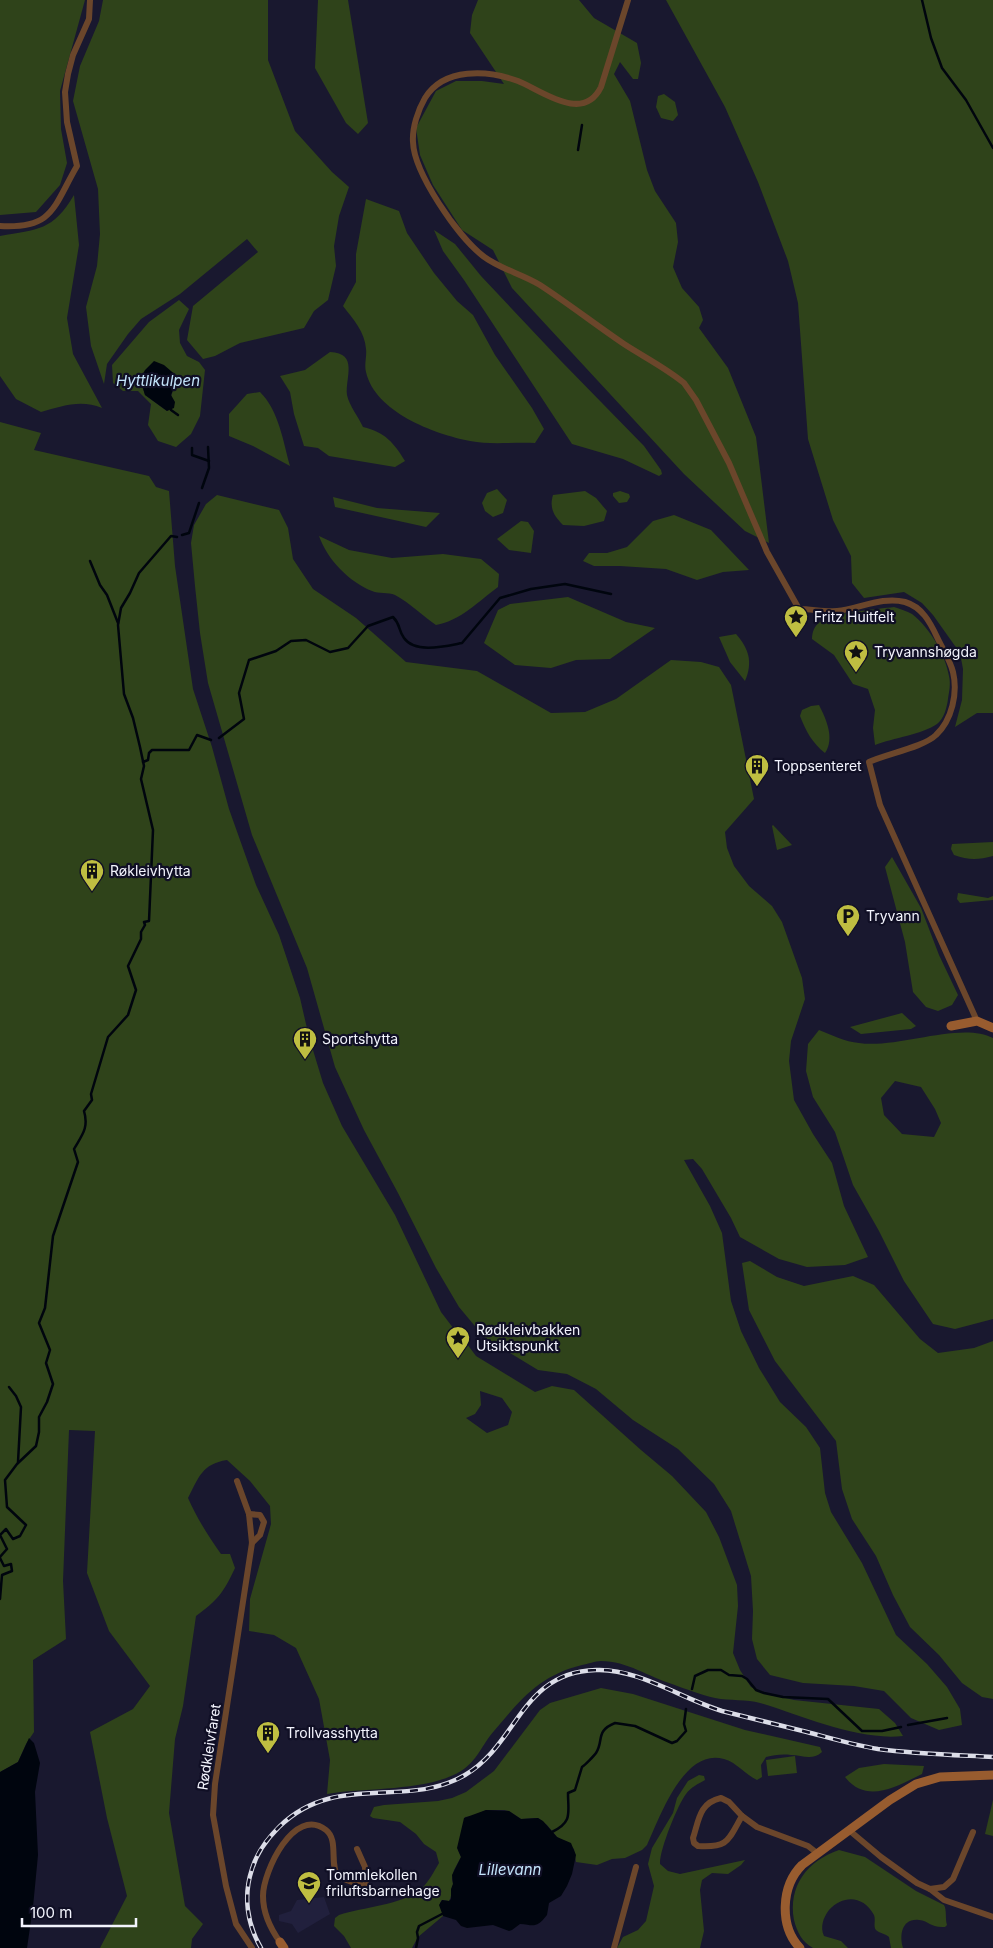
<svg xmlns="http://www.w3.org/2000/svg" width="993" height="1948" font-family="Inter,sans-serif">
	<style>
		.built { fill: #21203d }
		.green { fill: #2f431a; fill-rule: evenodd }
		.water { fill: #00050e }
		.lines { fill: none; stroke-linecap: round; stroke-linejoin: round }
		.stream { stroke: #00050e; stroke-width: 2.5 }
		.street { stroke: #6b462b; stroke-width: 6 }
		.secondary { stroke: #985c2f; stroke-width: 9 }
		.rail-casing { stroke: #dcdde8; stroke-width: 4.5 }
		.rail { stroke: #100f25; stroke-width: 2.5; stroke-dasharray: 8; stroke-linecap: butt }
		.labels { text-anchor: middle; stroke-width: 4.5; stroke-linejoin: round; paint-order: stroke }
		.poi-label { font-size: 14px; fill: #f3f4fd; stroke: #100f25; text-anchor: start }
		.street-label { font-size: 14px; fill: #f3f4fd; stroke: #100f25 }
		.water-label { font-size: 15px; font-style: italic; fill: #c3e4fa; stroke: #100f25 }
	</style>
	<rect width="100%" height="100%" fill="#19182f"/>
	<polygon class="built" points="324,1897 330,1914 298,1933 292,1924 279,1921 279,1915 291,1911 297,1900"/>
	<g class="green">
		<polygon points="0,0 85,0 60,91 61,129 67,163 60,185 36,212 0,215"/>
		<polygon points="103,0 268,0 268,60 295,131 332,172 349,187 339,216 334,246 336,266 328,300 314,311 304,328 240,343 215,356 203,359 187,340 193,306 258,252 247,239 180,294 141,319 128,334 107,364 104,384 91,346 86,307 97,266 100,234 98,189 73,101 80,66 99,21"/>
		<polygon points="318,0 348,0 368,123 358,134 346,123 315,68"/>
		<polygon points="478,0 579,0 594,18 637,43 641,63 638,79 633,79 620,62 614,74 630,101 647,170 655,191 676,223 678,242 673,267 682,288 699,307 703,320 699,328 728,368 756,437 769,543 745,531 684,474 512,288 493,250 462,230 433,185 420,155 416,128 436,91 456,81 482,81 504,84 470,33 472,15"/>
		<polygon points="666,0 993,0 993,713 977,713 955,727 962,700 963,669 960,653 933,615 922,603 904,592 864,598 852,583 851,556 833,520 808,439 798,303 788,261 758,182 725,107"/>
		<polygon points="664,94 675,102 678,115 673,121 661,118 656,107 658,96"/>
		<path d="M74,195L79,245L67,318L73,354L102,408C81,399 62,406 41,412L16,399L0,376V236C38,229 53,231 74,195Z"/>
		<path d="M366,199L399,211L407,233L434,273L457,301L473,315L495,355L532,408L544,429L535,443C514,442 490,445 470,441C434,434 375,412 366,372C364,365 367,356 366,349C365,332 353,319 343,306L356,282V254Z"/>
		<polygon points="434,230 455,244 481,276 561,361 644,446 661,470 662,474 659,476 623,459 572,444 464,280 443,251"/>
		<path d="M179,300L189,309L179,330L180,343L187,356L199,362L205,370L200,416L191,434L176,447L158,441L148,425L151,404L138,391H123L113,383L112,365L149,322ZM140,378L179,386L173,390L167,411L145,395Z"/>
		<path d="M330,352C359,353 345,378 347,395C349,405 359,418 363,427C385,432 394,443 405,461L395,467L329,456L318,448L304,446L294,414L290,392L280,376L305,370Z"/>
		<path d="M260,392C279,411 283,441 290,466L253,446L229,436V414L247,394Z"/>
		<path d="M0,422L41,433L34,450L149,476L156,487L169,491L175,566L193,689L212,747L229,809L256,885L279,935L300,998L309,1037L323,1083L342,1126L395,1215L441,1312L457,1333L454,1345L464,1340L476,1356L535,1392L552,1386L574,1390L641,1450L672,1476L706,1512L719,1537L737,1585L738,1606L733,1653L740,1670L751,1687L768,1694L794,1700L879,1709L895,1723L903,1736C858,1741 803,1716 760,1703C747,1699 730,1701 715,1698C701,1695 686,1689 672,1684C649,1677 627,1661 601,1661C595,1661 588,1664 582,1665C540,1675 520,1700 494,1731C481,1746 478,1760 461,1771C426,1792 367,1787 327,1794L330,1760L319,1699L296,1648L274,1635L249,1631L250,1599L271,1524L270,1506L250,1481L227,1460C202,1464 199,1477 188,1498C197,1518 208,1536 221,1554H230L235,1568C224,1592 217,1601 196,1616L183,1706L175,1739L169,1813L185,1906L203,1924L192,1939L191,1948H100L127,1896L107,1818L90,1732L133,1709L150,1686L109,1631L87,1573L95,1431L69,1430L63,1581L66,1639L33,1660L34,1732L26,1744L18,1762L0,1772ZM480,1391L502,1398L512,1412L508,1425L487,1433L466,1418L475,1414L481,1405Z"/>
		<polygon points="497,489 507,500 503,513 493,517 485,511 482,503 487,493"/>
		<path d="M585,491L596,498L607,511L604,521L584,526L563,525C554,516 549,508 553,495Z"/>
		<polygon points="620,491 629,494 630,497 627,502 619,503 613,496 613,493"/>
		<polygon points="217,495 279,510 288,528 293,559 313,589 356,618 406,662 477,671 551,713 585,712 616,699 671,660 701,662 719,667 731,685 754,799 725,832 727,848 734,866 749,886 772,906 782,922 802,978 805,999 791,1041 789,1061 794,1100 813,1134 832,1163 844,1206 868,1257 845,1265 807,1267 779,1259 740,1237 731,1218 702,1169 693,1159 684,1160 710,1206 722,1233 731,1301 741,1331 759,1368 780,1402 806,1427 820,1448 825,1493 831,1512 862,1563 896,1635 927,1664 947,1687 960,1709 962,1725 939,1730 911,1718 884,1691 854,1686 803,1683 770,1675 757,1659 752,1639 753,1611 751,1576 731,1511 714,1484 678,1449 633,1420 596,1389 567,1374 538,1370 484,1337 459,1307 436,1268 398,1193 364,1130 335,1067 307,968 252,835 208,683 200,633 195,586 191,543 194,525 206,504"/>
		<polygon points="333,497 377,508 440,513 426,527 335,507"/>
		<polygon points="674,515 711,530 749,570 723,572 697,580 666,569 620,566 594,566 583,561 589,553 607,553 627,547 653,521"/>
		<polygon points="521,521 528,522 534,531 531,553 509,550 497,539"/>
		<path d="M319,536L349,550L392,558L443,554L481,559L499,574L498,587C479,601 460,621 436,625C423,616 410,603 395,595C388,592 379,594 372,591C349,582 327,559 319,536Z"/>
		<polygon points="568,597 626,622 655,628 610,659 576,660 551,668 515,665 484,643 498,610 510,604"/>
		<path d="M894,607C900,609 907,611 912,614C930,628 945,654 949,676C951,684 949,692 948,699C947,707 944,719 937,724C923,734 893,738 875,745L873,728L875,710L868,689L853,684L834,655L812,639C812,633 814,626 820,622C830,613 879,609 894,607Z"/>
		<path d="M736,634C749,649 753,662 745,681L730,662L719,637Z"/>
		<path d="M819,705C826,719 835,738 825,753C812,743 806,731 800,716L802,710L811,706Z"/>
		<polygon points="773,825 792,845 777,850 772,826"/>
		<path d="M993,842V856C978,860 968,860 954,855L951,849L952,844Z"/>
		<polygon points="892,857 921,908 939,955 958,995 952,1005 938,1011 926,1007 913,992 905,942 885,867"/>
		<polygon points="958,893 988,898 993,896 993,900 960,903 957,899"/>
		<polygon points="902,1013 916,1026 911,1029 861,1034 850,1027"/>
		<path d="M819,1030C832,1035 845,1042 859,1043C897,1049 961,1021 993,1038V1319L955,1329L933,1324L904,1281L879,1231L853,1185L835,1132L813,1097L806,1071L808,1044ZM895,1081L921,1087L935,1109L941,1123L934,1137L902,1134L884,1115L881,1098Z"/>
		<polygon points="750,1261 777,1277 804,1286 853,1276 874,1285 920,1339 938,1353 974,1348 993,1341 993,1699 982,1697 962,1683 939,1655 910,1627 893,1595 876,1556 852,1519 842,1489 836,1441 775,1361 749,1310 742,1263"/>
		<path d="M601,1688L633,1694L745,1730L820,1747L822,1752C812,1761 802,1755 791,1755C782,1754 774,1755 766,1757L761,1765L762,1777L757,1780C746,1775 736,1762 724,1759C684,1747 660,1817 647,1845L642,1850L625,1858L612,1859L597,1865L576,1862L574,1849L557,1837L547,1825L538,1818L521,1819L509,1811L504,1810H486L473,1816L465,1817L458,1850L461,1857L454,1870L452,1879L453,1884C451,1890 452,1897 449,1901L442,1900L440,1903L443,1916L418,1937L412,1948H351L344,1936L334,1926L335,1918L339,1915C363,1907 402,1905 421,1889C429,1882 434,1871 439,1863L436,1852L424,1844L416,1834L400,1822L373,1818L370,1816L374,1807L384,1805L438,1801L452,1798L466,1792L494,1771L540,1710L550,1703Z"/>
		<polygon points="795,1756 797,1773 768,1776 766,1760"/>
		<path d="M884,1764L924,1766L922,1774C897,1786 867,1805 845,1777L859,1768Z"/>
		<path d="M699,1775L704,1776L705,1780C698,1784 691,1787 686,1794C678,1804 659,1851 660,1864L668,1871L680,1874L745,1860L741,1865L728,1874L712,1873L702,1880L700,1890L704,1931L700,1948H617L623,1937L638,1930L646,1921L654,1886L648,1864L652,1848L673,1813L677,1798L688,1781Z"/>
		<polygon points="993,1800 993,1836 985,1834"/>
		<path d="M839,1850L865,1857L916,1891L944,1905C947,1910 945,1919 947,1925L945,1927C930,1928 930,1921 919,1920C902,1918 899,1935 903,1948H891L889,1937C886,1934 879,1933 876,1930C873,1927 876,1920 874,1915C863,1895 843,1895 829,1910C823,1918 820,1927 824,1936L841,1941L848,1948H813C802,1942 797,1932 794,1920C788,1886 807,1861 839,1850Z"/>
	</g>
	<g class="water">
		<polygon points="154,361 164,365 178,377 179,386 173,390 171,395 175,402 174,408 167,411 145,395 140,379 145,370"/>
		<polygon points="29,1738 34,1743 40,1763 35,1792 38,1855 33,1907 27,1948 0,1948 0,1772 18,1762"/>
		<path d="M486,1810L509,1811L521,1819L538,1818L543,1821L557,1837L571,1843L576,1855L572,1874L567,1886L561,1896L549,1903L547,1915C536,1929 534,1925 520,1924L512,1930L509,1931L493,1925L467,1928L461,1926L456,1920L443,1916L439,1905L442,1900L449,1901L451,1899V1889L453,1884L452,1875L461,1857L457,1848L464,1818Z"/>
	</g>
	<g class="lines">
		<g class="stream">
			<polyline points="922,0 931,38 942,68 966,100 993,148"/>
			<polyline points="578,150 582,125"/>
			<polyline points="171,410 178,415"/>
			<polyline points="192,448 192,455 209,461"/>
			<polyline points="202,488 209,468 208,447"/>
			<polyline points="182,535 189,533 199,503"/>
			<polyline points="90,561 100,585 107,595 118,623"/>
			<path d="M219,738L244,719L239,693L249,660L276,651L291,641L306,640L330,652L348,648L368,626L393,617C401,625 398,630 404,638C415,654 446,646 462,643L500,598L531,589L565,584L611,594"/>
			<polyline points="143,762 148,760 149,753 152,750 189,750 197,735 211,740"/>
			<polyline points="9,1387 16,1396 21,1407 18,1462"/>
			<path d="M0,1557L7,1549L0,1535L6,1529L13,1539L20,1536L26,1525L7,1507L5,1480L17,1464L36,1446L39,1432V1417L47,1402L53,1384L46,1363L50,1350L39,1323L45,1308L53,1236L78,1162L74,1149C82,1135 89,1128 84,1111L92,1100L91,1094L108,1037L128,1015L136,990L128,966L141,939V932L145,925L144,922L149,921L153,830L141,779L144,766L140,747L133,718L124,694L118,625L121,608L130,593L139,573L171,536L177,537"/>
			<polyline points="0,1558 4,1566 11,1564 12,1571 2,1575 0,1599"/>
			<polyline points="692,1689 695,1676 708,1670 721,1670 729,1675 742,1676 747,1679 756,1690 764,1693 783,1697 828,1699 862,1731 882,1731 901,1727"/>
			<polyline points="908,1725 947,1718"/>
			<path d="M552,1832C573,1822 568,1813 568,1793L575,1790L582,1767C585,1765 594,1756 596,1753C604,1741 595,1731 615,1723L635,1726L672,1743L677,1741L686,1731L684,1724L686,1709"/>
			<polyline points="416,1948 418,1938 417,1932 419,1926 442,1914"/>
		</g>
		<g class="street">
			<path d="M628,0L601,87C583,124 541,90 518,81C488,70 444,67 425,98C418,110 412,128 413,142C414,173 458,237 483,256C500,269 522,274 540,285C569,304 596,325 624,344C644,357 666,368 684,383L696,400L729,463L767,552L799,609C812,609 824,612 837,611C859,609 882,596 905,602C922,607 930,622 937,637C942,648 950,660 953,672C958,693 952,720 936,735C924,747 886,754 869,762L880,805L977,1021"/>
			<path d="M0,226C54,229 53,207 77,166L67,122L65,92L68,74L73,55L89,19L90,0"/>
			<polyline points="237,1481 249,1514 252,1543 215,1784 213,1815 226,1886 236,1924 252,1948"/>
			<polyline points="249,1514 260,1515 264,1522 260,1535 252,1543"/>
			<path d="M721,1798L729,1802L742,1816C728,1840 729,1848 698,1846L694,1843L693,1838C699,1820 699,1803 721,1798Z"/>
			<polyline points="742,1816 757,1827 808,1846 817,1853"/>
			<polyline points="850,1831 881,1857 917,1883 930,1889 944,1900 993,1917"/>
			<polyline points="930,1889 944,1887 953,1879 973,1832"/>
			<path d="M280,1942C270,1928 263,1913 263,1896C263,1872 294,1805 326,1830C339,1840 329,1864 338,1877L366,1887L365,1867L357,1849"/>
			<polyline points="614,1948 636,1867"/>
		</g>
		<g class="secondary">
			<polyline points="951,1026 977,1021 993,1028"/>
			<polyline points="280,1942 284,1948"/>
			<path d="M800,1948C779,1926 781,1886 802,1865L890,1800L916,1784L940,1777L993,1775"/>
		</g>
		<g class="rail-casing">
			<path id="rail" d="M261,1948C247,1924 243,1896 252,1869C257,1852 267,1839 279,1827C336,1771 405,1810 465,1775C518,1744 521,1672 596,1670C637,1668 682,1699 722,1711C750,1718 778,1725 807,1732C830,1738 854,1745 878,1749C916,1754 955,1755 993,1757"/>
		</g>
		<use href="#rail" class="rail"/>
	</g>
	<defs>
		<g id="sight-pin" transform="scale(1.25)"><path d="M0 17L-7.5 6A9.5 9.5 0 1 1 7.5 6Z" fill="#bfbe41" stroke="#100f25"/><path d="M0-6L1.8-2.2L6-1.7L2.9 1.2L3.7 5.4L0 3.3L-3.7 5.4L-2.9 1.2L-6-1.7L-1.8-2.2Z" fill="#111"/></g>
		<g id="building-pin" transform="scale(1.25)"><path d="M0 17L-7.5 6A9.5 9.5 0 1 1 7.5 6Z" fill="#bfbe41" stroke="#100f25"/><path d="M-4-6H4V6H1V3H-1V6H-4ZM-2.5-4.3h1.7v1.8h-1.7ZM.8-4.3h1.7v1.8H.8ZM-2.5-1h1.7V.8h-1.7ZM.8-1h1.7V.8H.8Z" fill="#111"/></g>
		<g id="parking-pin" transform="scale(1.25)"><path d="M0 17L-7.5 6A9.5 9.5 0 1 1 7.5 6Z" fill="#bfbe41" stroke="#100f25"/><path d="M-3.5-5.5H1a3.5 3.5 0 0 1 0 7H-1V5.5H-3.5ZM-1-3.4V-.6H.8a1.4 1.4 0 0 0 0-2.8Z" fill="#111"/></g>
		<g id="school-pin" transform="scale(1.25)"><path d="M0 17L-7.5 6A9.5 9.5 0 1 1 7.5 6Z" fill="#bfbe41" stroke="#100f25"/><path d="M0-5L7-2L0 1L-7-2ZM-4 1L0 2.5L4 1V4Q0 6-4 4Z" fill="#111"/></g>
	</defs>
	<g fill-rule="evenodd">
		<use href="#sight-pin" x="796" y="617"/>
		<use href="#sight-pin" x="856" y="652"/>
		<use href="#building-pin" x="757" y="766"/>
		<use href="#building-pin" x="92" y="871"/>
		<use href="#parking-pin" x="848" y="916"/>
		<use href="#building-pin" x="305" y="1039"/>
		<use href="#sight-pin" x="458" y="1338"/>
		<use href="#building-pin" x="268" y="1733"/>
		<use href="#school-pin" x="309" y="1883"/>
	</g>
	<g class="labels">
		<g class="poi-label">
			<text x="814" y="622">Fritz Huitfelt</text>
			<text x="874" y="657">Tryvannshøgda</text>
			<text x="774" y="771">Toppsenteret</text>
			<text x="110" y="876">Røkleivhytta</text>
			<text x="866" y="921">Tryvann</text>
			<text x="322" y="1044">Sportshytta</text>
			<text x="476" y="1335">Rødkleivbakken<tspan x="476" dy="16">Utsiktspunkt</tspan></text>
			<text x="286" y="1738">Trollvasshytta</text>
			<text x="326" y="1880">Tommlekollen<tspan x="326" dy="16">friluftsbarnehage</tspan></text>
		</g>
		<g class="street-label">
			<text transform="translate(209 1747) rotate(-81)" y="5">Rødkleivfaret</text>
		</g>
		<g class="water-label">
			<text x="158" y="386">Hyttlikulpen</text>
			<text x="510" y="1875">Lillevann</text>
		</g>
	</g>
	<path d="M22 1918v8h114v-8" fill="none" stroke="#f3f4fd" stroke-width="2.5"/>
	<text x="30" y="1918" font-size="15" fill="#f3f4fd" stroke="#100f25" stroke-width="4" paint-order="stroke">100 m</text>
</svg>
